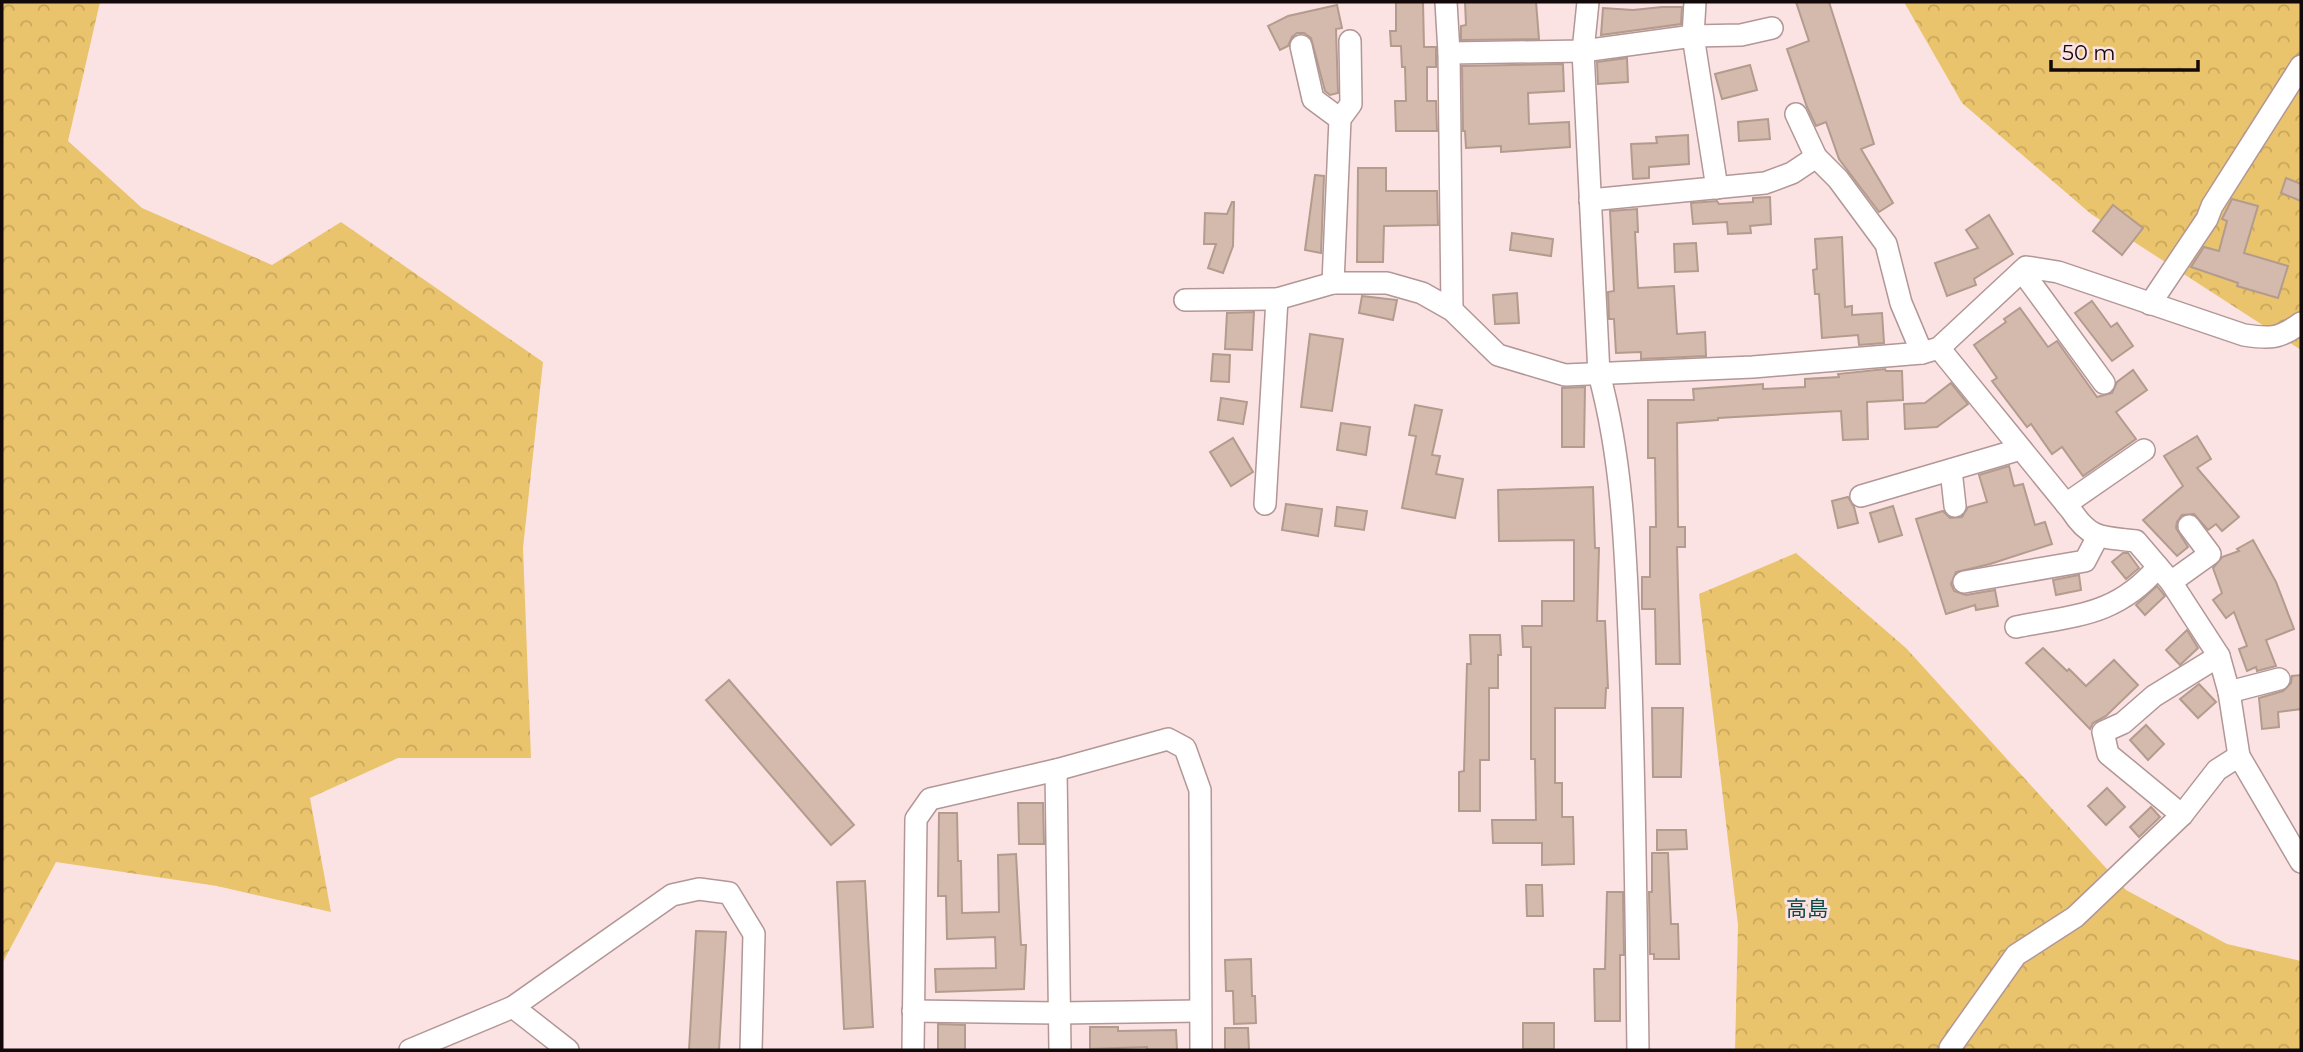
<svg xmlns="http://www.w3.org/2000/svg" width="2303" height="1052" font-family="Montserrat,'Noto Sans JP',sans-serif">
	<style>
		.forest { fill: url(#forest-crowns) }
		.building { fill: #d3baac; stroke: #b39b8d; stroke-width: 2 }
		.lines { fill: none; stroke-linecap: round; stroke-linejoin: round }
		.minor-casing { stroke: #b39696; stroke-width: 24 }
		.minor { stroke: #fff; stroke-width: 21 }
		.labels { text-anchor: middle; stroke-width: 6; stroke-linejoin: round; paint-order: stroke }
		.quarter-label { font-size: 21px; fill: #0a4a47; stroke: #fce3e3 }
	</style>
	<defs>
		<pattern id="forest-crowns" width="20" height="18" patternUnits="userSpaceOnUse" patternTransform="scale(1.75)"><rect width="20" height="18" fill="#eac46c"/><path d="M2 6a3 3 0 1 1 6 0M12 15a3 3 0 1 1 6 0" fill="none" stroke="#c8a75c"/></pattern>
	</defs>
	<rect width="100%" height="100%" fill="#fce3e3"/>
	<g class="forest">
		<polygon points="2,2 100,2 68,141 142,208 272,265 341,222 543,362 523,548 531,758 398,758 310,798 331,912 217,886 56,862 2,964"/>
		<polygon points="1904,2 2301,2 2301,350 2091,214 1962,103"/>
		<polygon points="1796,553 1906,648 2126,890 2227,944 2301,961 2301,1050 1735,1050 1738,925 1699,594"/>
	</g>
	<g class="building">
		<polygon points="1396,2 1423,2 1424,47 1436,47 1436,67 1427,67 1427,101 1436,101 1437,131 1396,131 1395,101 1406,101 1405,67 1402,67 1401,46 1391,46 1390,31 1396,31"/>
		<polygon points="1465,2 1536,2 1539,39 1461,40 1461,26 1466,25"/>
		<polygon points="1796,2 1829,2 1874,144 1861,149 1893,203 1879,212 1839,159 1826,122 1816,126 1807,107 1787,49 1809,41"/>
		<polygon points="1337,5 1342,28 1336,29 1338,93 1330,95 1325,91 1311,38 1304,33 1297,33 1292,37 1288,46 1280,50 1268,26 1288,16"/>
		<polygon points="1662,7 1682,7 1681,24 1601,35 1603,8 1633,10"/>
		<polygon points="1627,58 1628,82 1598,84 1597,62"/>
		<polygon points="1563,64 1564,91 1528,93 1529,124 1569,122 1570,147 1501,152 1501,146 1466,148 1465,131 1463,131 1462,66"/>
		<polygon points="1750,65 1757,90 1722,99 1715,74"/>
		<polygon points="1768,119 1770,139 1739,141 1738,122"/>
		<polygon points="1688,135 1689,164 1649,167 1649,178 1633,179 1631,144 1657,143 1656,137"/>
		<polygon points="1358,168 1386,168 1386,191 1437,191 1438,225 1384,226 1383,262 1357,262"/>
		<polygon points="1315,175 1324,176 1321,253 1305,250"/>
		<polygon points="2286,178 2301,184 2301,201 2281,193"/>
		<polygon points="1770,197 1771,224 1750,226 1751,233 1728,234 1727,222 1693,224 1691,203 1717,201 1719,204 1753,202 1753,198"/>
		<polygon points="2232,199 2258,206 2244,253 2288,266 2278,298 2237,286 2238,283 2191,267 2204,247 2219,251 2227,221 2222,219"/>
		<polygon points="1232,202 1234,202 1233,246 1223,273 1208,268 1216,244 1204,244 1205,213 1227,214"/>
		<polygon points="2113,205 2143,228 2122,255 2093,231"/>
		<polygon points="1637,209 1638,232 1635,232 1638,288 1674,286 1677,334 1705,332 1706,356 1641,359 1641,352 1616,353 1614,319 1609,319 1608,292 1614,291 1610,211"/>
		<polygon points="1989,215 2013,254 1974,279 1976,285 1947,296 1935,263 1978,248 1966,230"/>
		<polygon points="1512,233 1553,239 1551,256 1510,250"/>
		<polygon points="1842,237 1845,307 1852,306 1852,315 1882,313 1884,343 1859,345 1858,335 1822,338 1819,294 1815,294 1813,270 1817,269 1815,239"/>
		<polygon points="1696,243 1698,271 1675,272 1674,244"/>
		<polygon points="1517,293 1519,323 1495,324 1493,295"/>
		<polygon points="1362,296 1397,300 1393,320 1359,313"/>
		<polygon points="2092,301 2111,327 2117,323 2133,346 2112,361 2075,313"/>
		<polygon points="2020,308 2048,347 2057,341 2097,397 2112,393 2117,382 2133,370 2147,390 2116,412 2136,439 2083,476 2062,447 2052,454 2031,424 2027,427 1992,381 1997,378 1974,345 2006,322 2004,319"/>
		<polygon points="1254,312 1252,350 1225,349 1227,313"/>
		<polygon points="1310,334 1343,339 1332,411 1301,407"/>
		<polygon points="1213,354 1230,355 1229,382 1211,381"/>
		<polygon points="1885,369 1886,371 1902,371 1903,400 1867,402 1868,439 1843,440 1841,411 1718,418 1718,420 1677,423 1678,527 1685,527 1685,547 1677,547 1680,664 1656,664 1655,609 1642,609 1642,577 1650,577 1650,527 1656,527 1655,458 1648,458 1648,400 1694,400 1693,389 1763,384 1763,389 1805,387 1805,379 1839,377 1838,374"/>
		<polygon points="1951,383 1968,404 1937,427 1905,429 1904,404 1925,403"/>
		<polygon points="1585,387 1584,447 1562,447 1562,388"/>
		<polygon points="1221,398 1247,402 1243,424 1218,420"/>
		<polygon points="1415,405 1442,410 1432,455 1440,456 1436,474 1463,479 1455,518 1402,508 1416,436 1409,435"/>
		<polygon points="1341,423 1370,427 1366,455 1337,450"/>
		<polygon points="2197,436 2211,459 2197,468 2239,517 2222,531 2216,524 2208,530 2194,514 2182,515 2177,522 2176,528 2188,547 2177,556 2143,520 2183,486 2164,456"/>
		<polygon points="1233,438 1253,472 1231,486 1210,452"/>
		<polygon points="2009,466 2014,486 2023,484 2035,525 2045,522 2052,544 1990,564 1956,572 1951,584 1954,591 1966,595 1995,590 1998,606 1976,610 1975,605 1946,614 1916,519 1943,511 1950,518 1962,517 1968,507 1987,502 1979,475"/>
		<polygon points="1593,487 1595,548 1599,548 1597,621 1605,621 1608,688 1606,688 1605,708 1555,708 1555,783 1562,783 1562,817 1573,817 1574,864 1542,865 1542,843 1493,843 1492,820 1536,820 1535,759 1531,759 1531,647 1523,647 1522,626 1542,626 1542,601 1574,601 1574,540 1499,541 1498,490"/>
		<polygon points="1848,497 1854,507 1858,523 1838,528 1832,501"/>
		<polygon points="1286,504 1322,509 1318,536 1282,530"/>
		<polygon points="1893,506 1902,535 1879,542 1870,513"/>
		<polygon points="1337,507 1367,511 1364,530 1335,526"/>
		<polygon points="2253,540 2276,582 2294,629 2266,640 2276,666 2257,671 2256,667 2247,671 2239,649 2247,646 2234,612 2226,618 2213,600 2222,593 2213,568 2222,557 2239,551 2237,549"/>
		<polygon points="2123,553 2128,553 2139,568 2126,579 2112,562"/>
		<polygon points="2079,575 2081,590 2056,595 2053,580"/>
		<polygon points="2157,586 2165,596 2145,615 2136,605"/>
		<polygon points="2187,630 2198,648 2180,665 2166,650"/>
		<polygon points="1470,635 1500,635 1501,655 1498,655 1498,688 1489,688 1489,760 1480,760 1480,811 1459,811 1459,772 1464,771 1467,664 1471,664"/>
		<polygon points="2043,648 2067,671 2069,669 2086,686 2114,660 2138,685 2106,716 2093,723 2090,729 2026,663"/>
		<polygon points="2301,675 2301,709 2278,712 2279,727 2262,729 2259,698 2283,691 2291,683 2292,676"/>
		<polygon points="729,680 854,825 831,845 706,700"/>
		<polygon points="2199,684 2216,702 2198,718 2180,699"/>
		<polygon points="1652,708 1683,708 1681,777 1653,777"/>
		<polygon points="2146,725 2164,744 2148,760 2130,740"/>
		<polygon points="2107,788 2125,807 2106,825 2088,806"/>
		<polygon points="1018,803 1043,803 1044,844 1019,844"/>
		<polygon points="2151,807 2160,817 2139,837 2130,827"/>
		<polygon points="939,813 957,813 958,861 961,861 962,913 999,912 998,855 1016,854 1021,945 1026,945 1024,989 936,992 935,969 996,968 995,937 947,939 946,896 938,896"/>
		<polygon points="1657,830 1686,830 1687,849 1657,850"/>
		<polygon points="1652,853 1668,853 1671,924 1678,924 1679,959 1654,959 1654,954 1650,954 1649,892 1652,892"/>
		<polygon points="865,881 873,1027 844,1029 837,882"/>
		<polygon points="1526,885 1542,885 1543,916 1527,916"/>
		<polygon points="1607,892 1623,892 1624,955 1620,955 1620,1021 1595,1021 1594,969 1605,969"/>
		<polygon points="696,931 726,932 719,1050 689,1050"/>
		<polygon points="1251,959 1252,996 1255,996 1256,1023 1234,1024 1233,991 1226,991 1225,960"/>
		<rect x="1523" y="1023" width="31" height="26"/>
		<polygon points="938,1024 965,1025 965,1050 938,1050"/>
		<polygon points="1090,1027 1118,1027 1118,1031 1176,1030 1177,1050 1147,1050 1147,1047 1090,1049"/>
		<polygon points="1225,1028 1248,1028 1249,1050 1225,1050"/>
	</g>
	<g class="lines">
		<g class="minor-casing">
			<g id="minor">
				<polyline points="1446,2 1449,53 1452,310"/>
				<path d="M1588,2L1583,51L1599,374C1624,465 1626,564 1630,658C1635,789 1636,919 1638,1050"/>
				<polyline points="1695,2 1693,36 1717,188"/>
				<polyline points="1301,46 1313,99 1340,119"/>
				<polyline points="1449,53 1583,51 1693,36 1741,35 1772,28"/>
				<polyline points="1796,114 1816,157 1838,179 1886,244 1901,303 1922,353"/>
				<polyline points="1590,200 1765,183 1792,173 1816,157"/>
				<polyline points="2022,271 2104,383"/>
				<polyline points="1333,283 1340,119 1351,104 1350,41"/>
				<path d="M1185,300L1277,299L1333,283H1387L1422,293L1452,310L1498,355L1565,375L1753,367L1922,353L1939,348L2026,267L2058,272L2244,335C2270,339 2279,339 2301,323"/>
				<polyline points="2150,304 2207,219 2212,206 2301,66"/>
				<path d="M1939,348L2071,510C2090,540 2103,537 2136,541L2171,582L2219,656L2229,692L2239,756L2301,862"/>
				<polyline points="1951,470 1955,506"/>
				<polyline points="1861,496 2021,449"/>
				<polyline points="1265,504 1277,299"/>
				<polyline points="2066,504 2144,450"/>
				<polyline points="1964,582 2085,561 2098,536"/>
				<polyline points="2171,582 2210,554 2189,526"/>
				<path d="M2016,627C2076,615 2116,616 2158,567"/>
				<polyline points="2229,692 2279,679"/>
				<polyline points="1056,770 1060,1050"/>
				<polyline points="2182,815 2108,754 2103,732 2123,723 2154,696 2219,656"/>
				<polyline points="513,1007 568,1050"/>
				<polyline points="913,1011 1059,1013 1200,1011"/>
				<polyline points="410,1050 513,1007 672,895 699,889 729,893 754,934 751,1050"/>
				<polyline points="913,1050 916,819 930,799 1056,770 1168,739 1185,748 1200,790 1201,1050"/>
				<polyline points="1952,1050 1950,1048 2016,955 2075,917 2182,815 2217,770 2239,756"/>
			</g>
		</g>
		<use href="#minor" class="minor"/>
	</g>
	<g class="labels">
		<g class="quarter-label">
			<text x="1807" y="916">高島</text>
		</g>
	</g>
	<rect width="2303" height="1052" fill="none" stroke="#13090a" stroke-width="7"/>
	<path d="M2051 60v10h147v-10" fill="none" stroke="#13090a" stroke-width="3.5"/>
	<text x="2062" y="60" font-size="21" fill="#13090a" stroke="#fce3e3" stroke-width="5" paint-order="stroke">50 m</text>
</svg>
